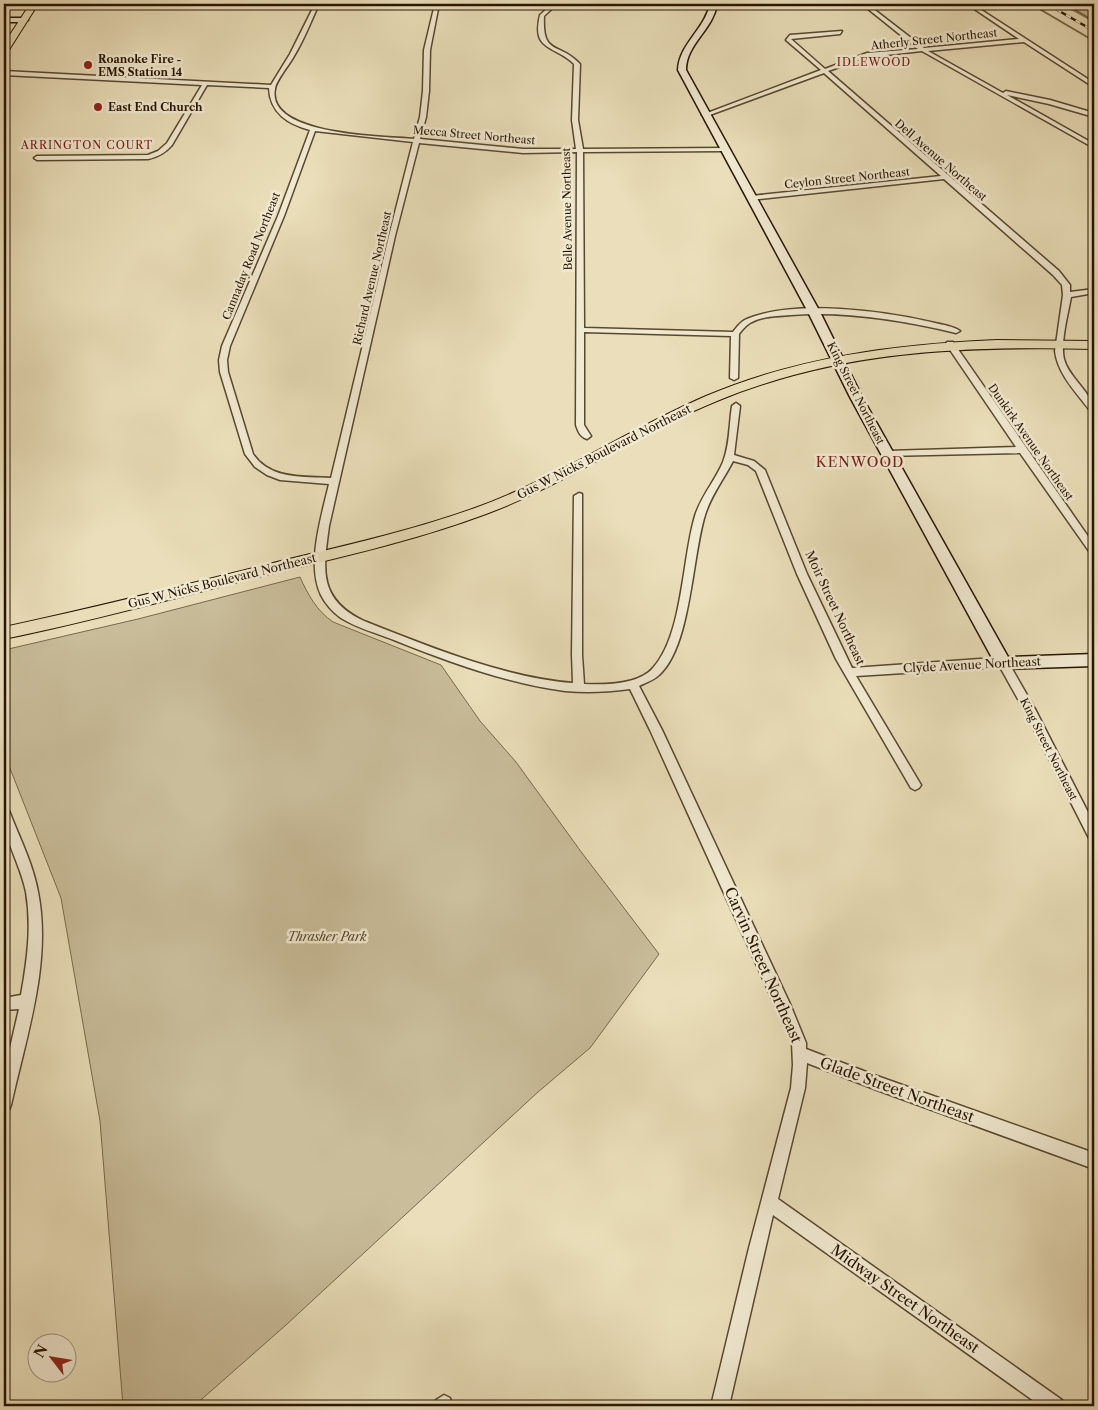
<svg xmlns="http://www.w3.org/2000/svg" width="1098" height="1410" font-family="'Libre Caslon Text',serif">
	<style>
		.green { fill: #c9bd9a; stroke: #78694d }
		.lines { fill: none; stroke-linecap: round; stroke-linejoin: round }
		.stream { stroke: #75654a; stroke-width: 2 }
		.street-casing { stroke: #58482e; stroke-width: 3 }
		.secondary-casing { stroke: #281500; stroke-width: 3 }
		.primary-casing { stroke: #281500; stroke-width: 2 }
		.highway-casing { stroke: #281500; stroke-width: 2 }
		.street { fill: #f1ead2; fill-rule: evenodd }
		.secondary { fill: #f1ead2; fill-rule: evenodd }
		.primary { fill: #eadfba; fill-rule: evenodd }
		.highway { fill: #eadfba; fill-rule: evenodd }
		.rail-casing { stroke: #281500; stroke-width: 2.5 }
		.rail { stroke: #f1ead2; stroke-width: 2; stroke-dasharray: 5.5; stroke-linecap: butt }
		.poi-dot { fill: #8f2418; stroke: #f1ead2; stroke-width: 2 }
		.labels { text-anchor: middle; stroke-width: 5; stroke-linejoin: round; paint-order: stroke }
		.far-street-label { font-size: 11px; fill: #281500; stroke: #f1ead2 }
		.far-poi-label { font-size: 11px; font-weight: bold; fill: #281500; stroke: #f1ead2; text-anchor: start }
		.far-neighbourhood-label { font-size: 11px; letter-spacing: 1px; fill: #7a1f14; stroke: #f1ead2 }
		.street-label { font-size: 12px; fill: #281500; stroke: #f1ead2 }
		.park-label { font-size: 12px; font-style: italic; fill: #58472e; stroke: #f1ead2 }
		.neighbourhood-label { font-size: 14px; letter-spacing: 1px; fill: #7a1f14; stroke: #f1ead2 }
		.near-street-label { font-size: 15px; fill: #281500; stroke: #f1ead2 }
	</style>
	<rect width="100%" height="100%" fill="#eadfba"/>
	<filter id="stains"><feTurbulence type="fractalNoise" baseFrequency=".004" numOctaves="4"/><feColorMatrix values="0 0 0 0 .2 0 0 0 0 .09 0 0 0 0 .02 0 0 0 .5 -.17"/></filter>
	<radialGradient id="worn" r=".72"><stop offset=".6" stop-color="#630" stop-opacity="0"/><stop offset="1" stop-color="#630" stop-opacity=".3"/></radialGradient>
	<g class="green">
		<polygon points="1061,4 1094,4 1094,22"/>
		<path d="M300,577C308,595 317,611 333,622L441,665L480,721L516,762L582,853L659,954L590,1048L538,1092L286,1325L194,1406H123L100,1121L61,898L4,753V650L138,619Z"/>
	</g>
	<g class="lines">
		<g class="stream">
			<polyline points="1031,4 1094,41"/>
			<polyline points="1065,4 1094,21"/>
		</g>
		<g class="street-casing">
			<g id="street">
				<path d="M315,4H319C311,21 304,40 294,56C290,64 276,80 275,89C266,136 385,136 414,139L420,117L423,91L424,50L435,4H439L430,50L429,91L426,117L420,139L523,149H576L572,120L574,64C555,45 531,52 540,15L552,4H557L544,16C542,57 559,41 580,64L578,120L583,149L726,148L727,149L724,151L583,152L584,328L733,332C737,327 741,321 747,319C794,299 885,311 935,323C943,325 953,326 960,331L956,333C902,320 847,311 791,315C778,316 762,316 750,323C745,326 742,330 739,334L738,378L734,380L730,378L731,336L584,332V425L591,436L587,439C580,437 578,431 576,425L577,152L523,153L419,143L395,236L329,526C323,570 318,599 364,621C427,646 505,678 573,683L572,655L574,496L579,493L582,494V655L584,684C605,685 638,685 653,668C683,635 682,559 695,516C701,496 715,481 723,462C730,444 729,425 732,406L736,403L740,406L734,455L754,461L765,470L807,574L852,668L980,659L1007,660L1035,709L1094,824V841L1090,840L1024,710L1000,667L856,676L921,785L919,788L915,790L911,788L836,659L797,574L756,471L748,465L733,461C724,479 711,495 705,515C692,556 691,647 659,675C654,680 645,683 639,686L662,730L790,1004L806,1043V1049L877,1076L1094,1153V1169L877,1090L807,1063L805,1088L778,1199L1062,1400L1065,1406H1041L773,1215L729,1406H711L749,1248L791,1088L793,1065L792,1043L650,730L630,689C608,692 587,693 565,691C506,683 449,662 394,640C376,633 357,628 341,618C333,612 326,605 321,595C306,564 322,515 329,484L280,480L267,475L255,467L245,454L220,372L219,360L222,346L278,216L310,130C288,124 270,113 269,88L207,85L172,145C165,153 158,157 148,159L37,160L34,158L37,156L148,155L158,151L167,143L202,85L4,75V71L271,85L290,54ZM315,131L413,142L389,236L331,478C303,476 271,480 253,454L228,372L227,360L230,346L284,216Z"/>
				<path d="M862,4H867L924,48L1019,39L967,4H972L1094,83V87L1092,86L1024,42L928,51L1003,93L1006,91L1050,100L1094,113V117L1049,104L1007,95L1094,144V148L922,51L868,57L828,71L1059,271L1070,285V292L1094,289V293L1071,297C1068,314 1060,343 1064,359C1069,379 1094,393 1094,413L1091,412C1077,393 1058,375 1055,351L1063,295L1062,285L1053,275L944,179L751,200L748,198L751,196L941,176L824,73L707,116L702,115L821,70L786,40L790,35L842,31L840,34L791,39L825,69L867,53L918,49Z"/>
				<polygon points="947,342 953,342 1094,545 1094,555 1091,554 1020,453 885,456 884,454 888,451 1016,447 946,344"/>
				<path d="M4,808L8,809L10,813C20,839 33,864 38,892C52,962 26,1037 11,1105L9,1110L4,1112V1074L19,1009L4,1010V998L21,995C27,961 32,927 26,892C20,862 2,838 4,808Z"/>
				<polygon points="444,1395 450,1398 452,1406 433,1406 436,1400"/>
			</g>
		</g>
		<g class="secondary-casing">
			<g id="secondary">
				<path d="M710,4H717C713,30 686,44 686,70L820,312L862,397L1008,657L1094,654V666L1003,669L997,667L850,397L808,312L678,70C679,44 705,29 710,4Z"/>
				<polygon points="4,18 24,18 28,20 24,22 4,22"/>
			</g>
		</g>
		<g class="primary-casing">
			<path id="primary" d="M997,340L1094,341V349C964,346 840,350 717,401C638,433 567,484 486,514C411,542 332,559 254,578C171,599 88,622 4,639V627C93,608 181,586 269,564C338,547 408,532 475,508C556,479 627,430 706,396C798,357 897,344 997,340Z"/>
		</g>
		<g class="highway-casing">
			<polygon id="highway" points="30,4 38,4 7,53 4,54 4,44"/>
		</g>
		<use href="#street" class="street"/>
		<use href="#secondary" class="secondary"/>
		<use href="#primary" class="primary"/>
		<use href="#highway" class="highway"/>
		<g class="rail-casing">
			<polyline id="rail" points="1047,4 1094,31"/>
		</g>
		<use href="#rail" class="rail"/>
	</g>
	<g class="poi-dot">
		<circle cx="88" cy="65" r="5"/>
		<circle cx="98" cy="107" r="5"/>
	</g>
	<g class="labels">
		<g class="far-street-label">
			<text transform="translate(934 39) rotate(-6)" y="4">Atherly Street Northeast</text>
			<text transform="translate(474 135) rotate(5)" y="4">Mecca Street Northeast</text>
			<text transform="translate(941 160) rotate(41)" y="4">Dell Avenue Northeast</text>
			<text transform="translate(847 178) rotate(-6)" y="4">Ceylon Street Northeast</text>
			<text transform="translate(567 209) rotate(-91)" y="4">Belle Avenue Northeast</text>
			<text transform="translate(251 256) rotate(-68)" y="4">Cannaday Road Northeast</text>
			<text transform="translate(372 278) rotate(-77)" y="4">Richard Avenue Northeast</text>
			<text transform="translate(856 393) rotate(63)" y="4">King Street Northeast</text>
			<text transform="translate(1031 442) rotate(55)" y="4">Dunkirk Avenue Northeast</text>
			<text transform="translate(1049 749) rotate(63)" y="4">King Street Northeast</text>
		</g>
		<g class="far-poi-label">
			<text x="98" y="63">Roanoke Fire -<tspan x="98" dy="13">EMS Station 14</tspan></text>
			<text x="108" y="111">East End Church</text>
		</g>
		<g class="far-neighbourhood-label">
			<text x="874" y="66">IDLEWOOD</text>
			<text x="87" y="149">ARRINGTON COURT</text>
		</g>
		<g class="street-label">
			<text transform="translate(604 452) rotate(-27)" y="4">Gus W Nicks Boulevard Northeast</text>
			<text transform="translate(222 581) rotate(-14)" y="4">Gus W Nicks Boulevard Northeast</text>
			<text transform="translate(835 608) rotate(65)" y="4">Moir Street Northeast</text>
			<text transform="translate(972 665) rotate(-3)" y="4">Clyde Avenue Northeast</text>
		</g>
		<g class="park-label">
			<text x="327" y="941">Thrasher Park</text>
		</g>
		<g class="neighbourhood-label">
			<text x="860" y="467">KENWOOD</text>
		</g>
		<g class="near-street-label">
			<text transform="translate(763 965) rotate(66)" y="5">Carvin Street Northeast</text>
			<text transform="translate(897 1090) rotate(20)" y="5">Glade Street Northeast</text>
			<text transform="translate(905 1299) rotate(35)" y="5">Midway Street Northeast</text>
		</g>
	</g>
	<rect width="1098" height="1410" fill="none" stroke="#eadfba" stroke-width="20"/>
	<rect x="5" y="5" width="1088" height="1400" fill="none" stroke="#281500" stroke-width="2.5"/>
	<rect x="10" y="10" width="1078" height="1390" fill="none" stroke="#281500"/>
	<g transform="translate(52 1358) rotate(301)"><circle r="24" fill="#f1ead2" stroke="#a1957e"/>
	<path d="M0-4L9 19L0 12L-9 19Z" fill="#8f2418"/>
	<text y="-8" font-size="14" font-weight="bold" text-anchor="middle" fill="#281500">N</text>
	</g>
	<rect width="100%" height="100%" filter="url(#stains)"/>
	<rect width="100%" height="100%" fill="url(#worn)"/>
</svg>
